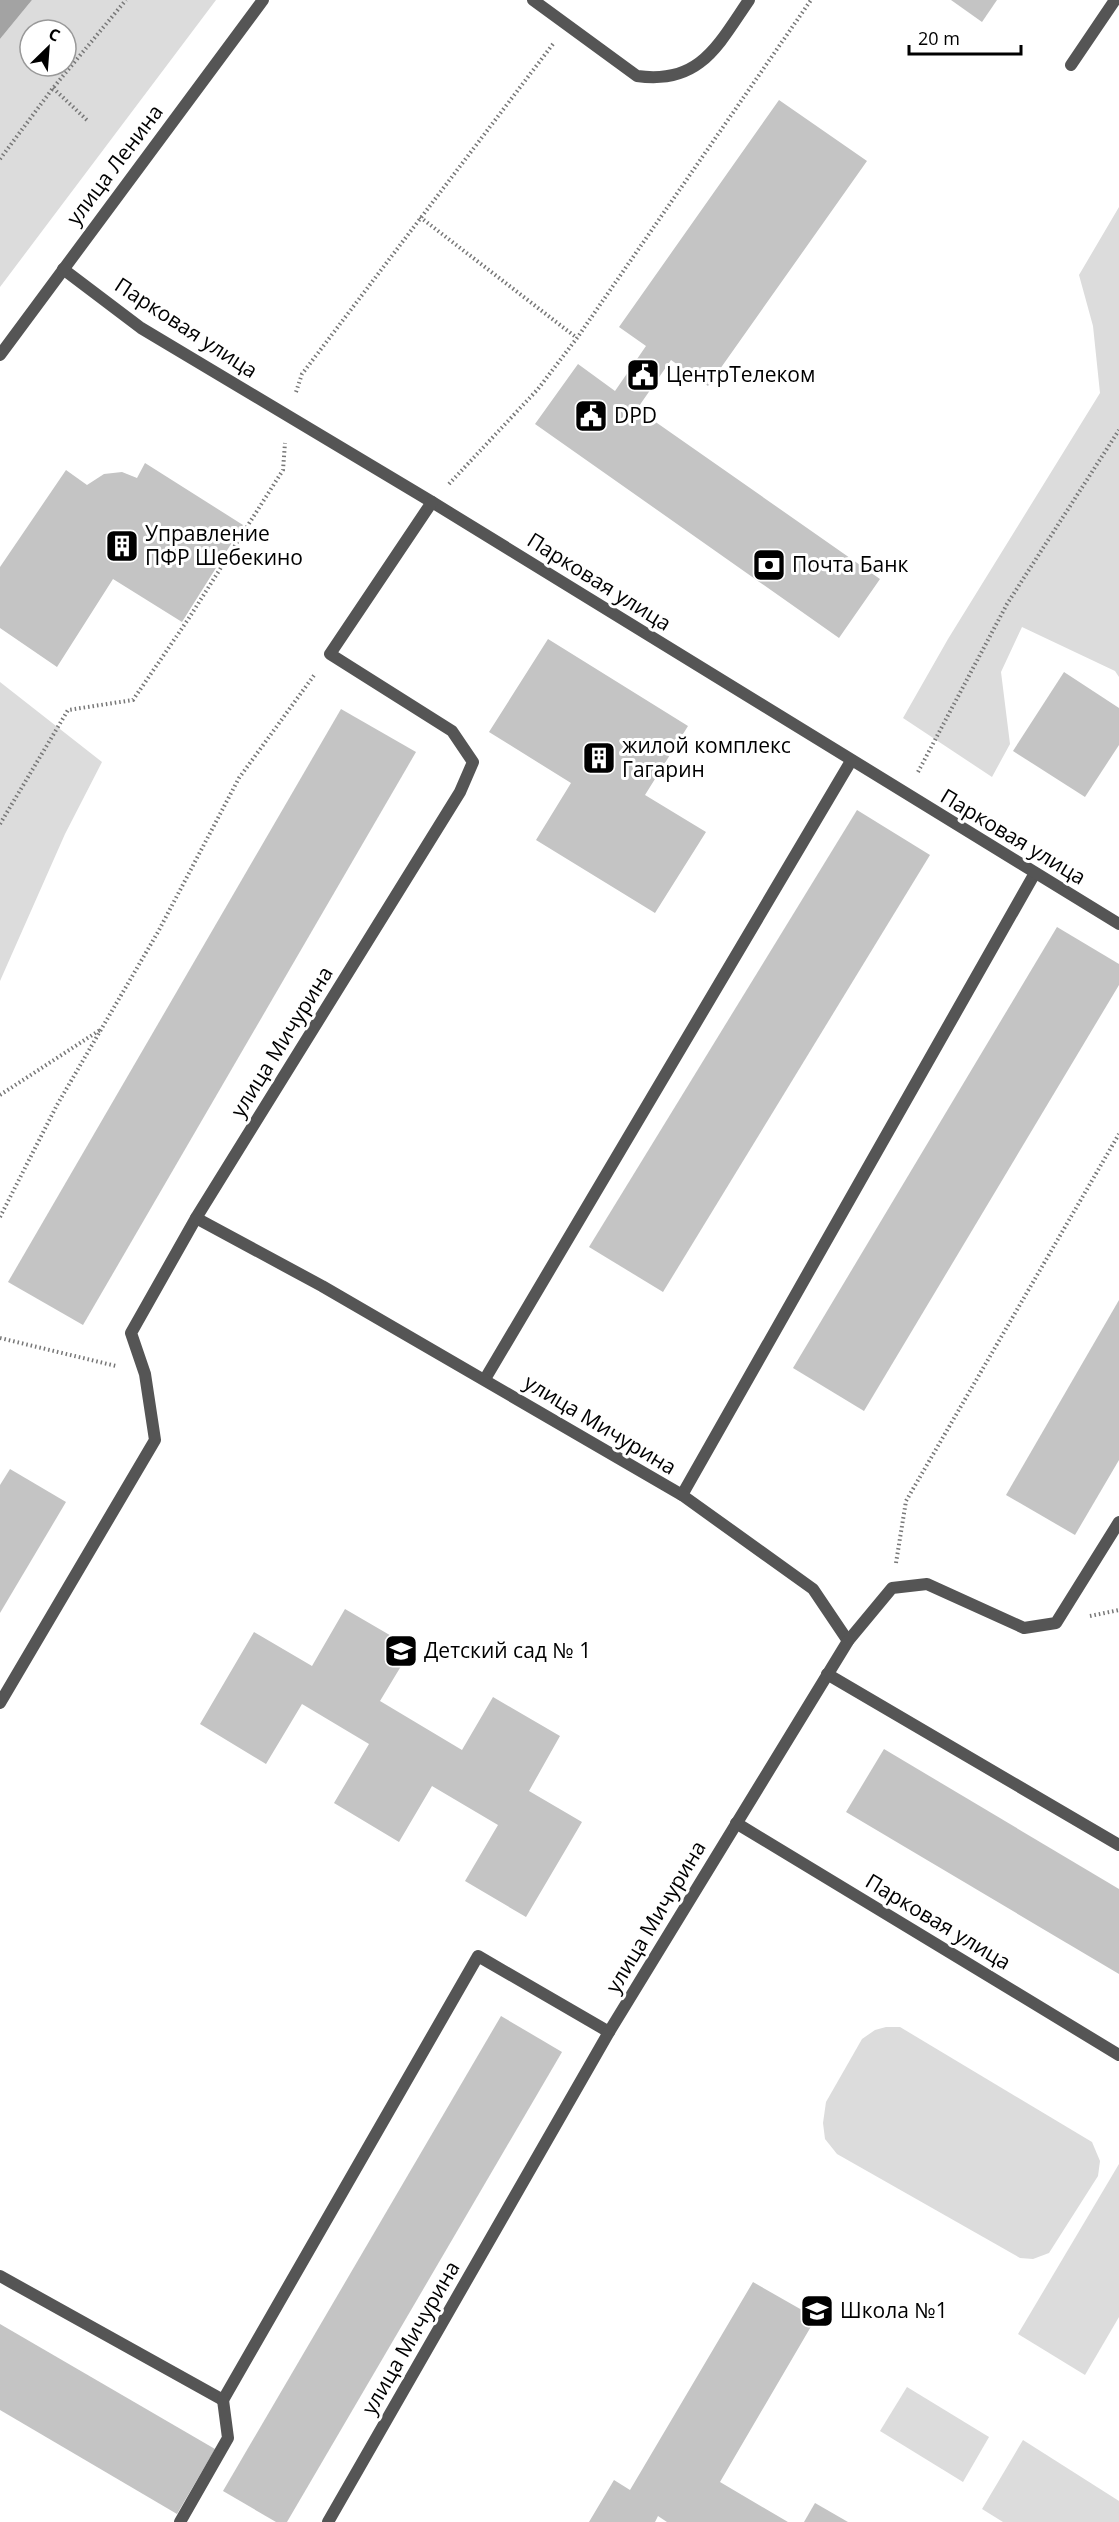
<svg xmlns="http://www.w3.org/2000/svg" width="1119" height="2522" font-family="'Open Sans',sans-serif">
	<style>
		.green { fill: #dcdcdc; fill-rule: evenodd }
		.water { fill: #a3a3a3 }
		.building { fill: #c4c4c4 }
		.lines { fill: none; stroke-linecap: round; stroke-linejoin: round }
		.path { stroke: #777; stroke-width: 4; stroke-dasharray: 1.5 3; stroke-linecap: butt }
		.service { stroke: #555; stroke-width: 12 }
		.minor { stroke: #555; stroke-width: 12 }
		.tertiary { stroke: #555; stroke-width: 12 }
		.labels { text-anchor: middle; stroke-width: 6; stroke-linejoin: round; paint-order: stroke }
		.street-label { font-size: 21px; fill: #000; stroke: #fff }
		.poi-label { font-size: 21px; fill: #000; stroke: #fff; text-anchor: start }
	</style>
	<rect width="100%" height="100%" fill="#fff"/>
	<g class="green">
		<path d="M32,0H216L0,287V39ZM30,30H66V66H30Z"/>
		<polygon points="1119,207 1119,677 1115,671 1022,627 1001,672 1010,744 992,777 903,718 948,639 1100,393 1093,326 1079,275"/>
		<polygon points="0,682 102,762 65,834 0,981"/>
		<polygon points="886,2027 900,2027 1092,2142 1100,2161 1098,2176 1049,2253 1033,2259 1020,2258 837,2154 825,2139 823,2123 826,2102 862,2039 875,2030"/>
		<polygon points="1119,2164 1119,2317 1085,2375 1018,2334"/>
		<polygon points="907,2387 989,2437 963,2482 880,2431"/>
		<polygon points="1023,2440 1119,2501 1119,2522 1003,2522 982,2509"/>
	</g>
	<polygon class="water" points="0,0 32,0 0,39"/>
	<g class="building">
		<polygon points="951,0 997,0 982,22"/>
		<polygon points="779,100 867,161 708,386 671,360 637,409 880,579 839,638 535,424 578,364 615,391 646,346 619,327"/>
		<polygon points="145,463 243,525 182,622 113,579 57,667 0,628 0,567 66,470 87,485 104,474 122,472 137,478"/>
		<polygon points="548,639 688,726 645,795 706,832 655,913 536,840 571,783 489,732"/>
		<polygon points="1064,672 1119,708 1119,745 1085,797 1013,751"/>
		<polygon points="341,709 416,752 83,1325 8,1282"/>
		<polygon points="857,810 930,855 663,1292 589,1247"/>
		<polygon points="1057,927 1119,964 1119,985 864,1411 793,1368"/>
		<polygon points="1119,1300 1119,1460 1075,1535 1006,1495"/>
		<polygon points="10,1469 66,1502 0,1613 0,1485"/>
		<polygon points="345,1609 412,1648 380,1701 462,1750 493,1697 560,1736 529,1791 582,1822 526,1917 465,1881 498,1825 432,1786 399,1842 334,1803 369,1744 302,1704 266,1764 200,1724 254,1632 312,1666"/>
		<polygon points="884,1749 1119,1889 1119,1974 846,1812"/>
		<polygon points="501,2016 562,2052 287,2522 276,2522 223,2491"/>
		<polygon points="753,2282 816,2318 720,2482 788,2522 667,2522 658,2516 655,2522 589,2522 614,2480 630,2490"/>
		<polygon points="0,2324 215,2449 177,2514 0,2410"/>
		<polygon points="815,2503 848,2522 804,2522"/>
	</g>
	<g class="lines">
		<g class="path">
			<polyline points="53,88 89,122"/>
			<polyline points="0,159 53,88 126,0"/>
			<polyline points="420,217 577,338"/>
			<polyline points="296,392 302,374 553,44"/>
			<polyline points="449,484 538,389 577,338 811,0"/>
			<polyline points="918,772 1007,604 1119,430"/>
			<polyline points="0,824 68,710 133,700 189,618 283,470 285,443"/>
			<polyline points="0,1095 100,1030"/>
			<polyline points="0,1217 57,1105 158,932 239,778 315,674"/>
			<polyline points="0,1338 116,1366"/>
			<polyline points="896,1563 906,1501 1119,1134"/>
			<polyline points="1090,1616 1119,1610"/>
		</g>
		<g class="service">
			<path d="M533,0L637,76C700,85 718,45 749,0"/>
			<polyline points="1071,65 1115,0"/>
			<polyline points="485,1379 851,761"/>
			<polyline points="682,1495 1035,873"/>
		</g>
		<g class="minor">
			<polyline points="63,269 141,328 432,502 1119,924"/>
			<polyline points="196,1218 322,1286 682,1495 813,1589 848,1641"/>
			<polyline points="827,1674 1119,1845"/>
			<polyline points="0,1703 155,1440 145,1374 131,1333 196,1218 460,792 473,762 452,731 330,654 432,502"/>
			<polyline points="736,1823 1119,2055"/>
			<polyline points="0,2276 223,2400 478,1956 609,2032"/>
			<polyline points="180,2522 228,2438 223,2400"/>
			<polyline points="328,2522 609,2032 848,1641 892,1588 927,1584 1024,1628 1056,1623 1119,1522"/>
		</g>
		<polyline class="tertiary" points="0,355 263,0"/>
	</g>
	<defs>
		<g id="civic-square" transform="scale(1.725)"><rect x="-9" y="-9" width="18" height="18" rx="4" fill="#000" stroke="#fff"/><path d="M-.6-6.5H3V-4.5H.6V-3L4-1V1h2V6H-6V1h2V-1L-.6-3ZM-1.2 2.5V6h2.4V2.5Z" fill="#fff"/></g>
		<g id="building-square" transform="scale(1.725)"><rect x="-9" y="-9" width="18" height="18" rx="4" fill="#000" stroke="#fff"/><path d="M-4-6H4V6H1V3H-1V6H-4ZM-2.5-4.3h1.7v1.8h-1.7ZM.8-4.3h1.7v1.8H.8ZM-2.5-1h1.7V.8h-1.7ZM.8-1h1.7V.8H.8Z" fill="#fff"/></g>
		<g id="bank-square" transform="scale(1.725)"><rect x="-9" y="-9" width="18" height="18" rx="4" fill="#000" stroke="#fff"/><path d="M-6-4H6V4H-6ZM0-2.3a2.3 2.3 0 1 0 0 4.6a2.3 2.3 0 1 0 0-4.6Z" fill="#fff"/></g>
		<g id="school-square" transform="scale(1.725)"><rect x="-9" y="-9" width="18" height="18" rx="4" fill="#000" stroke="#fff"/><path d="M0-5L7-2L0 1L-7-2ZM-4 1L0 2.5L4 1V4Q0 6-4 4Z" fill="#fff"/></g>
	</defs>
	<g fill-rule="evenodd">
		<use href="#civic-square" x="643" y="375"/>
		<use href="#civic-square" x="591" y="416"/>
		<use href="#building-square" x="122" y="546"/>
		<use href="#bank-square" x="769" y="565"/>
		<use href="#building-square" x="599" y="758"/>
		<use href="#school-square" x="401" y="1651"/>
		<use href="#school-square" x="817" y="2311"/>
	</g>
	<g class="labels">
		<g class="street-label">
			<text transform="translate(115 165) rotate(-53)" y="7">улица Ленина</text>
			<text transform="translate(186 328) rotate(33)" y="7">Парковая улица</text>
			<text transform="translate(599 582) rotate(32)" y="7">Парковая улица</text>
			<text transform="translate(1013 837) rotate(31)" y="7">Парковая улица</text>
			<text transform="translate(282 1042) rotate(-58)" y="7">улица Мичурина</text>
			<text transform="translate(600 1425) rotate(31)" y="7">улица Мичурина</text>
			<text transform="translate(656 1917) rotate(-59)" y="7">улица Мичурина</text>
			<text transform="translate(938 1922) rotate(31)" y="7">Парковая улица</text>
			<text transform="translate(411 2338) rotate(-60)" y="7">улица Мичурина</text>
		</g>
		<g class="poi-label">
			<text x="666" y="382">ЦентрТелеком</text>
			<text x="614" y="423">DPD</text>
			<text x="145" y="541">Управление<tspan x="145" dy="24">ПФР Шебекино</tspan></text>
			<text x="792" y="572">Почта Банк</text>
			<text x="622" y="753">жилой комплекс<tspan x="622" dy="24">Гагарин</tspan></text>
			<text x="424" y="1658">Детский сад № 1</text>
			<text x="840" y="2318">Школа №1</text>
		</g>
	</g>
	<g transform="translate(48 48) rotate(25)"><circle r="28" fill="#ffffff" stroke="#999999" stroke-width="1.5"/>
	<path d="M0-4.5L10 22L0 15L-10 22Z" fill="#000000"/>
	<text y="-9" font-size="16" font-weight="bold" text-anchor="middle" fill="#000000">С</text>
	</g>
	<path d="M909 45v9h112v-9" fill="none" stroke="#000000" stroke-width="3"/>
	<text x="918" y="45" font-size="18" fill="#000000" stroke="#ffffff" stroke-width="4.5" paint-order="stroke">20 m</text>
</svg>
